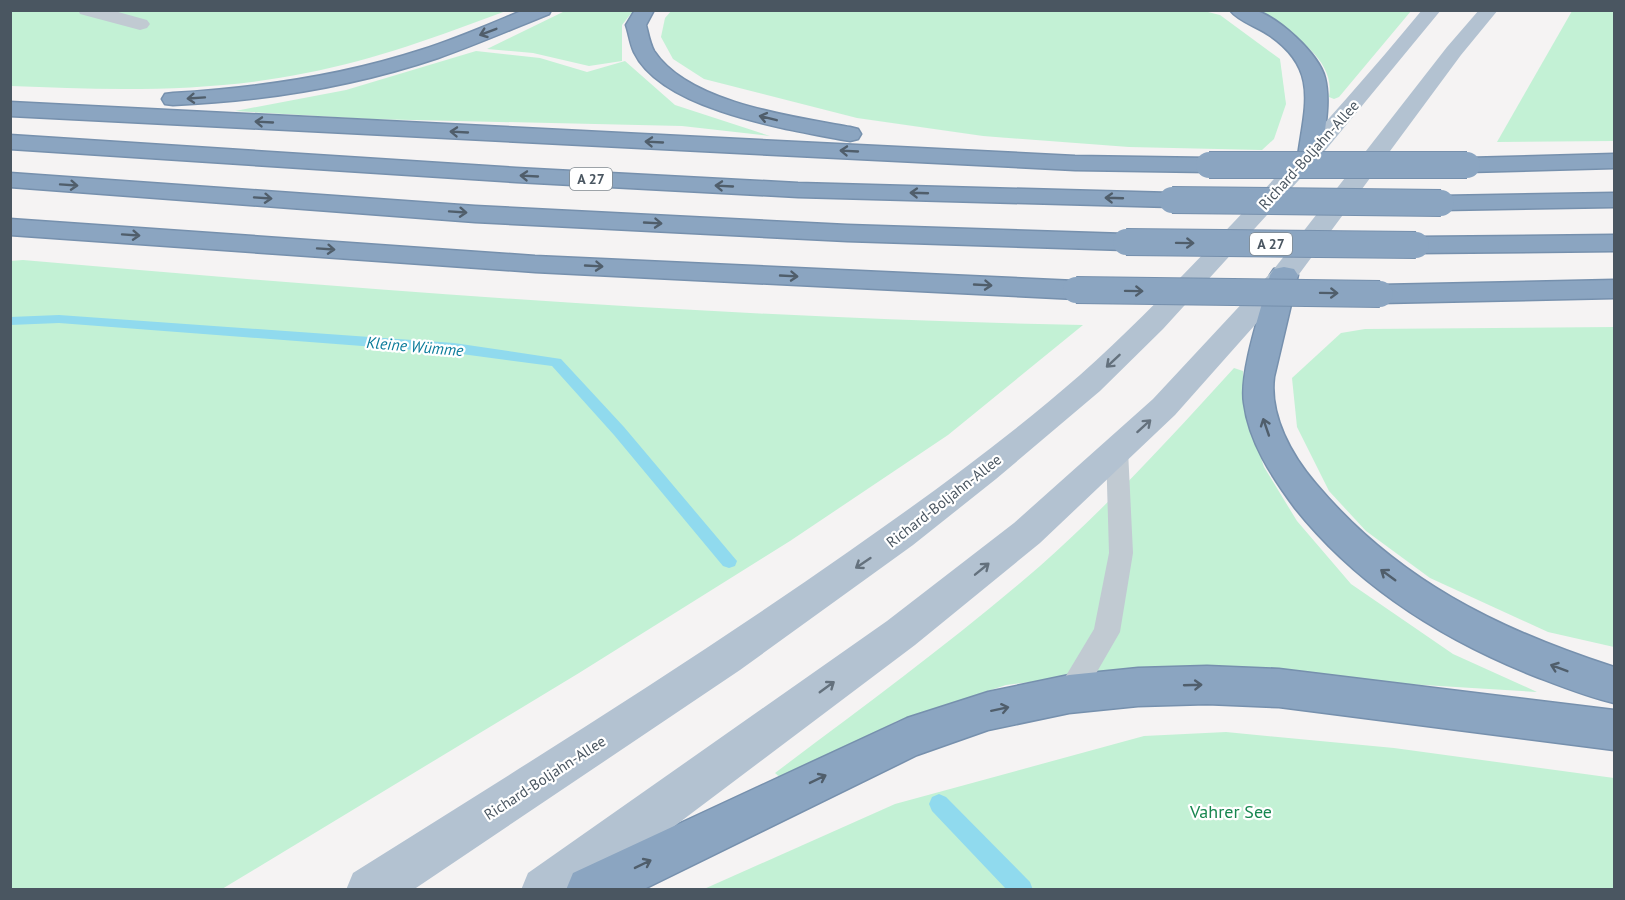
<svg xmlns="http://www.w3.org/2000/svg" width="1625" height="900" font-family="'PT Sans',sans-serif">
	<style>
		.green { fill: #c3f1d5 }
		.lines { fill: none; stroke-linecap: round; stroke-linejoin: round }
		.stream { fill: #90daee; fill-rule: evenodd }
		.highway-casing { stroke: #7690ad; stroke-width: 3 }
		.lane { fill: #c1cad2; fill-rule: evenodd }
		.street { fill: #c1cad2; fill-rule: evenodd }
		.primary { fill: #b3c2d1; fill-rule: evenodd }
		.highway { fill: #8ba5c1; fill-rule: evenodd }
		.highway-bridge-casing { stroke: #7690ad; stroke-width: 28; stroke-linecap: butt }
		.highway-bridge { stroke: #8ba5c1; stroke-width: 26 }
		.oneway { stroke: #505e6b }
		.oneway2 { stroke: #64717d }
		.labels { text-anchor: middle; stroke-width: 4.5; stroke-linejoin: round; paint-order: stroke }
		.shield { fill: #fff; stroke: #808990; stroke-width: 1.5 }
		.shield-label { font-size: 14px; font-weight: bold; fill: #4a5661 }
		.street-label { font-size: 15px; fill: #4a5661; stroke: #fff }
		.water-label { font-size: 16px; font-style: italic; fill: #0c7c9b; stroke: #fff }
		.near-park-label { font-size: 18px; fill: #17864f; stroke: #fff }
	</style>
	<rect width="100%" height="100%" fill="#f5f3f3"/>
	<g class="green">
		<polygon points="567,10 633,11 622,25 622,61 589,66 533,53 487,49"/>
		<polygon points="672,10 1204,11 1220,15 1280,59 1286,104 1274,139 1262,150 1129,147 983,136 857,118 704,79 673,59 661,37 665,18"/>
		<path d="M10,11H506C441,35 375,60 306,73C210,93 108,90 11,86Z"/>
		<path d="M1250,11H1411L1339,97L1334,99L1329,97C1337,55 1281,26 1250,11Z"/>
		<polygon points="1572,11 1614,11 1614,141 1497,142"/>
		<polygon points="476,51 540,58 587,72 625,61 675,105 770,136 682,126 369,119 235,111 346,90"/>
		<path d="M23,260C376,291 730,318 1083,325L948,435L790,541L579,673L222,889H11L10,261Z"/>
		<polygon points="1614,327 1614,647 1548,632 1430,578 1366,531 1329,491 1297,427 1292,378 1341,333 1365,329"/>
		<path d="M1234,368L1243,371L1245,409L1264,467L1297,521L1351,584L1453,654L1537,692L1193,671L1134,670L1006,685L897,721L783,780L775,773C864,706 956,639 1040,566C1110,504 1172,436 1234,368Z"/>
		<polygon points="1226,732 1394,748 1614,778 1614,889 704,889 895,804 1144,736"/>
	</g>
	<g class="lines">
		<g class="stream">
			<polygon points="59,315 454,343 561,359 624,427 737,561 735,566 729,568 723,566 614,435 552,366 454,353 59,323 10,325 10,317"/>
			<polygon points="939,794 946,797 1030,882 1033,890 1007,890 932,811 929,804 932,797"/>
		</g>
		<g class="highway-casing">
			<g id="highway">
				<path d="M524,10H551L549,14C512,29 475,45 438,58C352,87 263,101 173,105L165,104L162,99L165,94L173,93C257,88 341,76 421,50C456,39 490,24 524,10Z"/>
				<path d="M635,10H654L646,25C648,33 650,44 654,51C688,103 794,117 850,127L858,129L861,134L858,139L850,141C792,130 662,111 634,52C630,44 629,33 626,25Z"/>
				<path d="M1230,10C1237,10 1246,9 1253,10C1277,15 1319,54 1325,78C1331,103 1324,131 1322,156L1318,161L1310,163L1302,161L1298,156C1305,105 1319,69 1269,35C1258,27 1238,21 1230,10Z"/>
				<polygon points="10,102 1075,156 1209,158 1217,160 1221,165 1217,170 1209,172 1075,170 10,116"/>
				<polygon points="10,135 516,168 798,183 1172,193 1181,195 1184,200 1181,205 1172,207 798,197 516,182 10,149"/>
				<polygon points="1614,154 1614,168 1467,172 1459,170 1455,165 1459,160 1467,158"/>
				<polygon points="10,173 475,206 847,225 1126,234 1135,236 1139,242 1135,248 1126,250 847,241 475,222 10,187"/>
				<polygon points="1614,193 1614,207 1441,210 1432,208 1429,203 1432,198 1441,196"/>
				<polygon points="10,219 535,256 1076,281 1086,284 1090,290 1086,296 1076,299 535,272 10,235"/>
				<polygon points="1614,235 1614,251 1416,253 1407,251 1403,245 1407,239 1416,237"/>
				<path d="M1284,267L1294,269L1298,275L1274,377C1269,416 1292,456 1316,484C1397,580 1497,629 1614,667V703C1588,697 1563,687 1537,677C1443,640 1358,587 1295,508C1272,477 1249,442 1244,403C1239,372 1262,307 1270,275L1274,269Z"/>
				<polygon points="1614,280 1614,298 1380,303 1370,300 1366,294 1370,288 1380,285"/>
				<polygon points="1207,666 1279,669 1614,710 1614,750 1279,707 1207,704 1138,706 1069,713 988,730 917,755 642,890 566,890 573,873 907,718 988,692 1069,675 1138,668"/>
			</g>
		</g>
		<polygon class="lane" points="1117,442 1125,444 1128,450 1133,553 1120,632 1079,703 1069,707 1059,703 1055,694 1094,629 1109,553 1106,450 1109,444"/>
		<polygon class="street" points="78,10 111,10 147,20 150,24 147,28 140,30 80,14"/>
		<g class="primary">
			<path d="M1422,10H1441L1319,158L1163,329L1100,391L996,479L913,545L740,670L413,890H346L353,873C520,768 687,665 848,552C928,496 1007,439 1080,375C1134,327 1183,275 1233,223C1298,154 1361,84 1422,10Z"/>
			<polygon points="1479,10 1498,10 1461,55 1294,281 1175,415 1040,543 915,645 672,828 586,890 521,890 528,873 887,621 1014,523 1153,399 1274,269 1447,47"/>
		</g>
		<use href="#highway" class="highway"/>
		<g class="highway-bridge-casing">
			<g id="highway-bridge">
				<polyline points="1209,165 1467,165"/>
				<polyline points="1172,200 1441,203"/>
				<polyline points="1126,242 1416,245"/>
				<polyline points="1076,290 1380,294"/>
			</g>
		</g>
		<use href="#highway-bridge" class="highway-bridge"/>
	</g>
	<defs><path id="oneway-shaft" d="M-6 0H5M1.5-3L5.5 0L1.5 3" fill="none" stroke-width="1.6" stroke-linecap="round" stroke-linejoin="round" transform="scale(1.5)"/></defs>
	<g class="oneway">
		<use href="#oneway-shaft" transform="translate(488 32) rotate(159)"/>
		<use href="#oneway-shaft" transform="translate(196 98) rotate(176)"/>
		<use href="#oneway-shaft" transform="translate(768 118) rotate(-166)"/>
		<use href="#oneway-shaft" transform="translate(264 122) rotate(-177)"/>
		<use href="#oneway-shaft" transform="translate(459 132) rotate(-177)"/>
		<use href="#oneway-shaft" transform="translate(654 142) rotate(-177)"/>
		<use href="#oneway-shaft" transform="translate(849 151) rotate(-177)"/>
		<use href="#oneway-shaft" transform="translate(529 176) rotate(-177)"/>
		<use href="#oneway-shaft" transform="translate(69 185) rotate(4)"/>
		<use href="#oneway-shaft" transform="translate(724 186) rotate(-177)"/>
		<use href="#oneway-shaft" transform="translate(919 193) rotate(-178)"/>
		<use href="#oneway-shaft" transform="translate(263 198) rotate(4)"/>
		<use href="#oneway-shaft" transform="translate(1114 198) rotate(-178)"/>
		<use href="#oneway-shaft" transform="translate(458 212) rotate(4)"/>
		<use href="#oneway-shaft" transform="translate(653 223) rotate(3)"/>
		<use href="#oneway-shaft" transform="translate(131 235) rotate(4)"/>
		<use href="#oneway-shaft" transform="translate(1185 243) rotate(1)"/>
		<use href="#oneway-shaft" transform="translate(326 249) rotate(4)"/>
		<use href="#oneway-shaft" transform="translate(594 266) rotate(3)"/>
		<use href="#oneway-shaft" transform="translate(789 276) rotate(3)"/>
		<use href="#oneway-shaft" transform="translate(983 285) rotate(3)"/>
		<use href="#oneway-shaft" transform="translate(1134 291) rotate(1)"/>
		<use href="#oneway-shaft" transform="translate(1329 293) rotate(1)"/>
		<use href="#oneway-shaft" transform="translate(1266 427) rotate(-109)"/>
		<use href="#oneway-shaft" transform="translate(1388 575) rotate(-144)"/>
		<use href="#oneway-shaft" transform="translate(1559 668) rotate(-159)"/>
		<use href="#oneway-shaft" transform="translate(1193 685) rotate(-2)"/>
		<use href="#oneway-shaft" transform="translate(1000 709) rotate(-12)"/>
		<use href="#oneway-shaft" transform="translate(818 779) rotate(-26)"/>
		<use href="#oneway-shaft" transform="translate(643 864) rotate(-26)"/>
	</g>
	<g class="oneway2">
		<use href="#oneway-shaft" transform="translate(1113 361) rotate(137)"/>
		<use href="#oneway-shaft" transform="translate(1144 426) rotate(-42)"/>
		<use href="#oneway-shaft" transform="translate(863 563) rotate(146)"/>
		<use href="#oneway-shaft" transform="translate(982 569) rotate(-39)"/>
		<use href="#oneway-shaft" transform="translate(827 687) rotate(-36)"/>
	</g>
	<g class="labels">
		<g class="shield">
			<rect x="570" y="168" width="42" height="22" rx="4.5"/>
			<rect x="1250" y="233" width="42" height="22" rx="4.5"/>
		</g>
		<g class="shield-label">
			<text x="591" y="184">A 27</text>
			<text x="1271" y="249">A 27</text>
		</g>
		<g class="street-label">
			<text transform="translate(1309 155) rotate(-48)" y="5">Richard-Boljahn-Allee</text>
			<text transform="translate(944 501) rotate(-38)" y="5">Richard-Boljahn-Allee</text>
			<text transform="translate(545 778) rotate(-33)" y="5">Richard-Boljahn-Allee</text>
		</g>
		<g class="water-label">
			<text transform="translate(415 346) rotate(5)" y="6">Kleine Wümme</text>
		</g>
		<g class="near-park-label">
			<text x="1231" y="818">Vahrer See</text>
		</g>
	</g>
	<rect width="1625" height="900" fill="none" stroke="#4a5661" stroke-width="24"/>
</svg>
